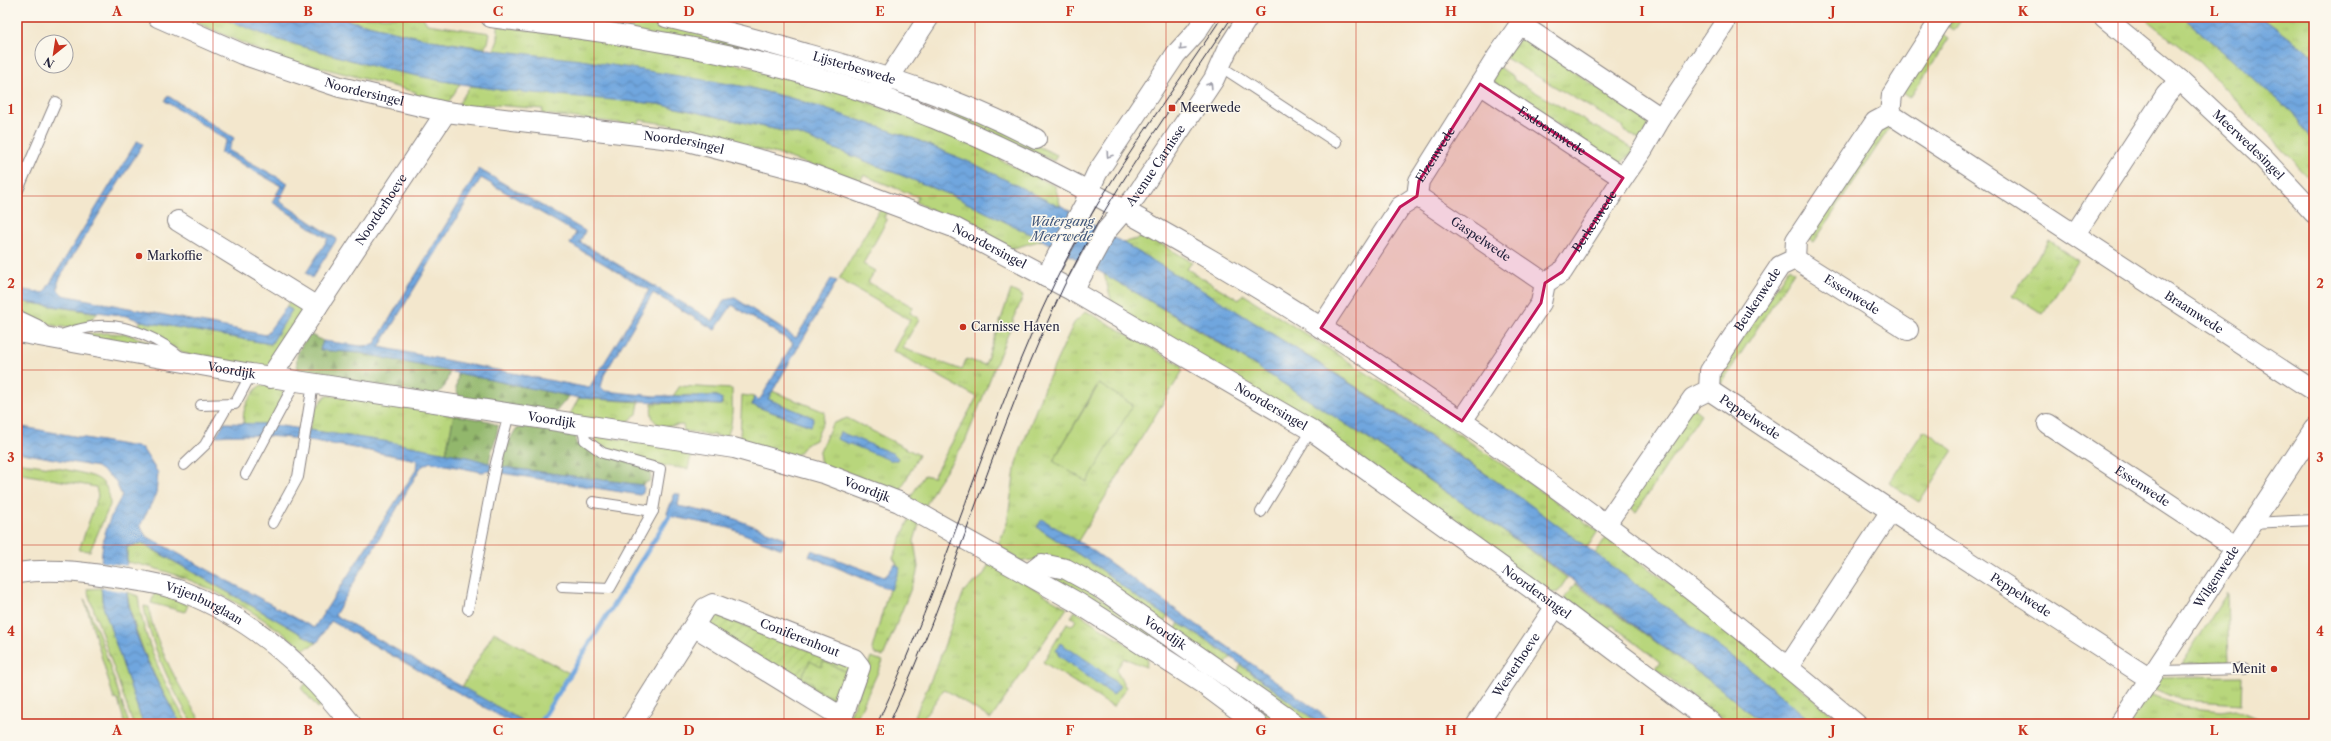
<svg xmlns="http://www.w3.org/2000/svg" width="2331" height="741" font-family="'Libre Caslon Text',serif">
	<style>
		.grass { fill: url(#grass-tufts); stroke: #6d7c5c; fill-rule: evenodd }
		.forest { fill: url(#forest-firs); stroke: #5a6c54 }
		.garden { fill: url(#garden-furrows); stroke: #6d7c5c; fill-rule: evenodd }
		.pitch { fill: #b8d67c; stroke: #6d7c5c }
		.water { fill: url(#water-waves); stroke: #49648c; fill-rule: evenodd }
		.pier { fill: #f3e7cd }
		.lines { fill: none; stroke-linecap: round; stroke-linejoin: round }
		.stream { stroke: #70a6de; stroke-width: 5 }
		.service-casing { stroke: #8a8484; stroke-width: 12 }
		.minor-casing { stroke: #8a8484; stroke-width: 22 }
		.service { stroke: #fff; stroke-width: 10 }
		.minor { stroke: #fff; stroke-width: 20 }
		.tram { stroke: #22223b; stroke-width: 1 }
		.oneway { stroke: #9c9ca7 }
		.marked { fill: #c2185b; fill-opacity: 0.2; stroke: #c2185b; stroke-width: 3; stroke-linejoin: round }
		.grid { fill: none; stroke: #c8321e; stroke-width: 1; stroke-opacity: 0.55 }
		.poi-dot { fill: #c8321e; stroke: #fbf7ec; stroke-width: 1.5 }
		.labels { text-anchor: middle; stroke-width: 3; stroke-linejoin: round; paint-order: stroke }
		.street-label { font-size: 12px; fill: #22223b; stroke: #fbf7ec }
		.poi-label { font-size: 12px; fill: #22223b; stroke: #fbf7ec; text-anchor: start }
		.water-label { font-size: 13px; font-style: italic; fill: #41577c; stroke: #fbf7ec }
		.neatline { fill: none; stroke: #c8321e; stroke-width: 1.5 }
		.grid-label { font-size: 13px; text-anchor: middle; font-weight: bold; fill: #c8321e }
	</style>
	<defs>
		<pattern id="grass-tufts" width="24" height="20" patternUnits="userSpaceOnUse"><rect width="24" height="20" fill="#b8d67c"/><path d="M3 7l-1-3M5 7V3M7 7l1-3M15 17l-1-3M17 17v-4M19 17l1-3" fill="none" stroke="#9eb76c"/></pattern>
		<pattern id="forest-firs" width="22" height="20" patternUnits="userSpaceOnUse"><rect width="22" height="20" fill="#92b76c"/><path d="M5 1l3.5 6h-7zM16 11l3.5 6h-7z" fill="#77945a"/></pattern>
		<pattern id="garden-furrows" width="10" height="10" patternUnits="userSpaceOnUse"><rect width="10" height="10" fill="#b8d67c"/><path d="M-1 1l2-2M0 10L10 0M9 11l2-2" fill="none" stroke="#9eb76c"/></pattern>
		<pattern id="water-waves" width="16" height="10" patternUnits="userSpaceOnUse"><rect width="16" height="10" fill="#70a6de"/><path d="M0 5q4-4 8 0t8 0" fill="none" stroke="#5c87b5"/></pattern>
	</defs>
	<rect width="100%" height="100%" fill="#fbf7ec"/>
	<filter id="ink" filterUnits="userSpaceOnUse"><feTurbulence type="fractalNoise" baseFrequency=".025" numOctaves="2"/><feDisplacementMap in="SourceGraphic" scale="8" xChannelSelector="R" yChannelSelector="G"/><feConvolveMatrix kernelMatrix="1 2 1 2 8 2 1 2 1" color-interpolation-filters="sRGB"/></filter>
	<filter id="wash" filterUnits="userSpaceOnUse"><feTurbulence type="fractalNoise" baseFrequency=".012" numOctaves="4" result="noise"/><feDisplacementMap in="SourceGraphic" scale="16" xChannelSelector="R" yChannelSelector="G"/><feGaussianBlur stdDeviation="0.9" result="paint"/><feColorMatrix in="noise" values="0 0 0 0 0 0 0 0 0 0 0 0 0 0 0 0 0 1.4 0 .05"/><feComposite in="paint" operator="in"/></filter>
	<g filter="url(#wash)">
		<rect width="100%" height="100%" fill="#f3e7cd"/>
		<g class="grass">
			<polygon points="168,17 219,17 276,39 379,68 460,84 448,103 414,98 416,92 307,64 303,70 189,19 186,25"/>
			<polygon points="334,17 423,17 427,24 490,33 488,43 484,48 431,40"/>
			<polygon points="556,17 639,17 712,34 874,79"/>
			<polygon points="1949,17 1963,17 1954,31 1944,24"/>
			<polygon points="2143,17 2183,17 2292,112 2314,142 2314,182 2199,62"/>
			<polygon points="2261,17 2309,17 2314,21 2314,56"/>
			<polygon points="498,26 625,42 759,69 841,92 1003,154 1000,160 1055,186 1061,208 976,165 915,139 798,100 747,87 494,50 498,40"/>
			<polygon points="1939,32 1949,38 1910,98 1900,91"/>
			<polygon points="1519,38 1523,38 1649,122 1641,141 1623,129 1624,127 1504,57"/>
			<polygon points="1498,66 1514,77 1513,79 1635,150 1619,165 1494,82 1493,77"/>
			<polygon points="470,86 658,104 797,134 951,195 1042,240 1007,250 916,202 918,197 863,175 861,181 774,153 697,136 698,129 640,120 638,125 542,114 543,109 483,104 482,110 458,105"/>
			<polygon points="898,88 974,117 1057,155 1054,161 954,116 896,94"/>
			<polygon points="1884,123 1890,127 1814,242 1804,236"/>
			<polygon points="880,209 887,211 884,218 887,220 863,264 875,271 868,282 913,307 910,313 919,319 902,348 962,370 966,359 985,365 1011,290 1023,296 965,442 936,485 925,507 909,500 924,475 933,477 977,397 893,351 910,320 839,279"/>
			<path d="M1147,236L1192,262L1187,269L1239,300L1243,294L1424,410L1598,531L1587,548C1440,435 1281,338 1123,243Z"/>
			<polygon points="2049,241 2078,261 2043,314 2013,295"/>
			<polygon points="1789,268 1794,272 1721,384 1715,380"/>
			<path d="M1104,274C1215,339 1325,408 1431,482C1477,513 1523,544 1567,578L1558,592L1551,593L1113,306Z"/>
			<path d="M292,297L303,310L268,366C245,364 220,363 197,358C186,355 145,334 139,324L141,321L271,344L292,310L286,307Z"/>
			<path d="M17,301L98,313C74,338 47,325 20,312Z"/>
			<path d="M1086,311L1181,365L1182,372L1078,541L1043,520L1037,527L1102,570L1135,596L1168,616L1163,624L1051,559L1021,561L997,547L1007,523L1016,463L1044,388L1074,323ZM1098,384L1133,405L1053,461Z"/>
			<polygon points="107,333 127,334 168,349 69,335"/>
			<path d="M267,385L278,387L284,392L283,401L268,424H244C241,409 249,398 258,387Z"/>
			<path d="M680,386L732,389C732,401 734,431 725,437L684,431L683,425C664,427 648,428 652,403L721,405L723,403L717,396H673Z"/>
			<polygon points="772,391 825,412 823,423 815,440 805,445 796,456 745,443 740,438 742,395 754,397 752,405 811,426 814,418 768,399"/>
			<polygon points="326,395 454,415 446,453 309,430 315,409"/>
			<polygon points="579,398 639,402 637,414 629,421 620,422 569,416"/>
			<polygon points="1692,407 1701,414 1636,512 1627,505"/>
			<path d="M847,418L919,455L900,491L893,493L821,465L819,453L832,424ZM840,433L894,454L898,458L897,460Z"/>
			<polygon points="1924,430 1953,450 1919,502 1889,483"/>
			<path d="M593,436L693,448L688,469C666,466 602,459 593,436Z"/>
			<path d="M17,462C34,465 88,471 100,480C108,486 110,496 110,505L90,551L79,550L98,496L96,487L17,473Z"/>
			<polygon points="910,517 920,521 914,541 918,567 916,576 883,657 874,653 872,649 889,589 891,590 897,564 893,558"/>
			<polygon points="1606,537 1740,636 1843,724 1814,724 1758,676 1595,554"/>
			<path d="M141,543L317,643L304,649C252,608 194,574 127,562V547Z"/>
			<polygon points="990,562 1067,608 991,719 944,689 923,719 915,716 938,663 964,591 983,576"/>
			<polygon points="1062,572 1287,724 1267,724 1043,573"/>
			<polygon points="1575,584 1721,689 1763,724 1728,724 1655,668 1660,662 1612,625 1607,630 1564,599"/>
			<polygon points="101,588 103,606 143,724 133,724 89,596 87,589"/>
			<path d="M127,592L138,596C143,640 165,686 188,724H181C157,684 134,638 127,592Z"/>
			<polygon points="155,592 188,605 185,612 151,603"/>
			<polygon points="2227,593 2229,662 2182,664"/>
			<polygon points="84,598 100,637 129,724 125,724 118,700 114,699"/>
			<path d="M144,606L149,607C152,640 184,696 203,724H193C173,691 150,645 144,606Z"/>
			<path d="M1075,611L1148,658L1146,667L1124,658L1116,670L1126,688L1113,707L1043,662L1067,623L1072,626L1076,620L1071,617ZM1059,652L1091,663L1120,686L1058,655Z"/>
			<polygon points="1179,623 1231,657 1224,666 1174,632"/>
			<polygon points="494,632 569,673 537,724 528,724 462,687"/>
			<polygon points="871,657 883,661 854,724 847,724"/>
			<polygon points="810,661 823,661 847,672 835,700 811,686 813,684 801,677"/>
			<polygon points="1241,665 1317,722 1315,724 1304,724 1236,674"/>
			<polygon points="2242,676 2241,704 2181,700 2151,687 2157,677"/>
			<polygon points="307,683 324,703 318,708 301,688"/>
			<polygon points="2148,693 2183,707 2221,711 2235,709 2270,724 2127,724"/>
		</g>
		<g class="forest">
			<path d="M309,334L323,341L320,350L360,353L450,371L445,386L436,396L299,371C292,356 301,347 309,334Z"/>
			<polygon points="458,373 569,396 554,414 460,399 456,389"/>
			<path d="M454,415L489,421L498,426C497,439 490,451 489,464L446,453Z"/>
			<polygon points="527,426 576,434 576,444 650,469 651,480 642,485 502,467 506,446 516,429"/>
		</g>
		<path class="garden" d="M709,612L852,667L841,702L835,703L705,624ZM810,661L821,667L823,661L847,672L835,700L811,686L813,683L801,677Z"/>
		<polygon class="pitch" points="1099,384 1133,405 1087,482 1053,461"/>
		<g class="water">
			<polygon points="219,17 334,17 431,40 494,50 581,60 747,87 798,100 915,139 976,165 1060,207 1060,205 1227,305 1354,386 1524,500 1758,676 1814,724 1763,724 1721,689 1534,552 1372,441 1203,332 1104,274 1042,240 951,195 797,134 658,104 500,90 437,80 379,68 276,39"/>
			<polygon points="2183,17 2261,17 2314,56 2314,142 2292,112"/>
			<polygon points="168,96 234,138 228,150 288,183 279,201 337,239 312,278 306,273 328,239 272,202 281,186 220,152 227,140 165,101"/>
			<polygon points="137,141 143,144 67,265 58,282 58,290 63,295 266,335 286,307 292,310 271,344 141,321 127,316 17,301 17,289 44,293"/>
			<path d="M479,169L585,231L580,242L713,321L724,300L735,298L796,338L831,279L837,281L768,399L814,418L811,426L752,405L754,397L759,400L762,396L793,343L732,305L715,330L653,293L604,375L601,387L605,391L654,396H717L722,399L721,405L579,398L360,353L320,350L323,341L361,346L374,345ZM481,178L576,233L570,244L649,290L589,388L379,347Z"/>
			<path d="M224,423L268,424L390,442L468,457L502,467L642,485L644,488L643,493L640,495L489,471L482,472L430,462L421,467L335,615L528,724H514L331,621L317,643L142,543L127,547C127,562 125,578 127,593C131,636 159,688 181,724H143L103,606C100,582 99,547 108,524C111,515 117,505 122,496L115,480L97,467L17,452V426L142,448L158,473L156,494L140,526L146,536L314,628L416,470L417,460C351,448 283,431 216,436Z"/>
			<polygon points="840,432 894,454 898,458 897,460 890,460 837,439"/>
			<polygon points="675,493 680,495 678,506 730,517 785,538 782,549 729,528 673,517 667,513"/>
			<polygon points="1042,519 1095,552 1336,724 1320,724 1219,648 1135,596 1102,570 1037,527"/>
			<polygon points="812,550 884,577 887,575 895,564 900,568 891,590 809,556"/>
			<polygon points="1060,643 1091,663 1120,686 1113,695 1058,655 1059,652 1056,651"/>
		</g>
		<polygon class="pier" points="101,562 128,566 127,592 101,588"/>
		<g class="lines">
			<polyline class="stream" points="539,724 670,515"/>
		</g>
	</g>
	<g filter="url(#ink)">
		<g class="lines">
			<g class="service-casing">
				<g id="service">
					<polyline points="1220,66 1336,142"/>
					<polyline points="17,192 56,102"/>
					<path d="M17,315L38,325L52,338C67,333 83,327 99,326C129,324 161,340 183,359"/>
					<polyline points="201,405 235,404 251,374"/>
					<polyline points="184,465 205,445 228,405"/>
					<polyline points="246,474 296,381"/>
					<polyline points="593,502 653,511"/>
					<polyline points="1261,512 1311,430"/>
					<polyline points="273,523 298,477 313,384"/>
					<polyline points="2252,523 2314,520"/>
					<polyline points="562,586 610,588 653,511 660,469 603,453 585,440 583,425"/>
					<polyline points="468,609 496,463 509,414"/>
					<polyline points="2155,675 2161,671 2244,669"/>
				</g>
			</g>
			<g class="minor-casing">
				<g id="minor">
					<path id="s1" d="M158,17L242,54L340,87L446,112L688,141L806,172L953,227L1073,291L1311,430L1556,606L1713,724"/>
					<path d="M491,17C540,24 590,29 639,38C718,51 798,70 875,95C895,101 914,111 934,118C1031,158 1122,208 1213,261C1440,396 1654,553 1856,724"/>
					<path id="s2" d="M666,17C713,28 760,40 806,54C886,76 963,100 1036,139"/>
					<path id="s3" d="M2104,17L2180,80L2264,159L2314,213"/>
					<polyline points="1520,24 1661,118"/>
					<path id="s4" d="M1480,84L1623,178"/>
					<polyline points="883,87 929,17"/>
					<path id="s5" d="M1890,114L2314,391"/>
					<path id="s6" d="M1417,196L1545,283"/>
					<polyline points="178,221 317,307"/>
					<polyline points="2075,234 2166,95 2180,80"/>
					<path id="s7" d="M1795,259L1908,330"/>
					<polyline points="1046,277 1085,204 1089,190 1097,173 1176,54 1196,32 1206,17"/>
					<path id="s8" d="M1073,291L1106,231L1136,196L1214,79L1227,50L1248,17"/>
					<path id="s9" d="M1321,328L1400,207L1417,196L1419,181L1497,57L1525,17"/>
					<path id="s10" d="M17,332L251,374L734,448L826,474L899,502L1078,603L1202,683L1257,724"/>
					<path id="s11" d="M270,378L446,112"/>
					<path id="s12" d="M1709,390L1891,511L2150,679"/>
					<path id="s13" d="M1462,421L1541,303L1545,283L1562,272L1623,178L1643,149L1661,118L1724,24L1725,17"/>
					<path id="s14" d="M2048,424L2236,548"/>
					<path id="s15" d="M1606,524L1693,398L1709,390L1710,371L1780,266L1795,259L1796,240L1875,122L1890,114L1892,95L1942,17"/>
					<path id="s16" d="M17,573C45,569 74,571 101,575C128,579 156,582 181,591C250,617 306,666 351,724"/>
					<path id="s17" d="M1029,574L1042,564L1066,569L1102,589L1295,724"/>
					<polyline points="695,627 843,718"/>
					<polyline points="1788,667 1891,511"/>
					<path id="s18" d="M632,724L705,608L713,604L854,659L860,667L840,724"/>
					<path id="s19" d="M1477,724L1556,606"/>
					<path id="s20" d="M2120,724L2314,429"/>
				</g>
			</g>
			<use href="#service" class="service"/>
			<use href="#minor" class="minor"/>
			<g class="tram">
				<path d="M877,724C945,580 986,425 1055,282C1100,189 1165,103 1222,17"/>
				<path d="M889,724C955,582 996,428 1064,286C1110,191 1174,105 1232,17"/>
			</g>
		</g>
		<defs><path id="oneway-chevron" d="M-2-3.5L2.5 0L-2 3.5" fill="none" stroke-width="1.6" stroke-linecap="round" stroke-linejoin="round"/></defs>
		<g class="oneway">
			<use href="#oneway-chevron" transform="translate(1182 48) rotate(133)"/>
			<use href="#oneway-chevron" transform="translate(1210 85) rotate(-57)"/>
			<use href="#oneway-chevron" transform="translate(1109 155) rotate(124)"/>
		</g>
	</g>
	<path class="marked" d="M1480,84L1623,178L1562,272L1545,283L1541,303L1462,421L1321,328L1400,207L1417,196L1419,181Z"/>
	<path class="grid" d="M213,17V724M403,17V724M594,17V724M784,17V724M975,17V724M1166,17V724M1356,17V724M1547,17V724M1737,17V724M1928,17V724M2118,17V724M17,196H2314M17,370H2314M17,545H2314"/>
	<g class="poi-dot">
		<rect x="1168" y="104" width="8" height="8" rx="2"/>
		<circle cx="139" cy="256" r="4"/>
		<circle cx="963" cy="327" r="4"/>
		<circle cx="2274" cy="669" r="4"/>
	</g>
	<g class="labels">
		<g class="street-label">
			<text dy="4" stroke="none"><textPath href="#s2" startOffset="195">Lijsterbeswede</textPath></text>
			<text dy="4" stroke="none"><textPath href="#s1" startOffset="220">Noordersingel</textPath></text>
			<text dy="4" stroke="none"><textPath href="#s4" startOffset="86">Esdoornwede</textPath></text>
			<text dy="4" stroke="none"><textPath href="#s1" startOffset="544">Noordersingel</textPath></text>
			<text dy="4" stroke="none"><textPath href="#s3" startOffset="193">Meerwedesingel</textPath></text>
			<text dy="4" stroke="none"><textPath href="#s9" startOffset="211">Elzenwede</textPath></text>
			<text dy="4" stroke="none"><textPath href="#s8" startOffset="151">Avenue Carnisse</textPath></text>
			<text dy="4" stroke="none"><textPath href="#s11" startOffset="202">Noorderhoeve</textPath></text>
			<text dy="4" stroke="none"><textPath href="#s13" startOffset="243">Berkenwede</textPath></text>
			<text dy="4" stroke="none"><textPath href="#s6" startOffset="77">Gaspelwede</textPath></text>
			<text dy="4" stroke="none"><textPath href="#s1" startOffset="868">Noordersingel</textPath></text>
			<text dy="4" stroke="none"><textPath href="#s7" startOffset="67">Essenwede</textPath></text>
			<text dy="4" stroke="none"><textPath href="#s15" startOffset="276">Beukenwede</textPath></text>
			<text dy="4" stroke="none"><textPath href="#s5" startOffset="363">Braamwede</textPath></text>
			<text dy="4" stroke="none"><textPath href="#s10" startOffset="218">Voordijk</textPath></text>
			<text dy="4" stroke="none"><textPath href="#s1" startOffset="1192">Noordersingel</textPath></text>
			<text dy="4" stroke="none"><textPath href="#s12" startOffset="49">Peppelwede</textPath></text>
			<text dy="4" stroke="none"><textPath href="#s10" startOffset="542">Voordijk</textPath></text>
			<text dy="4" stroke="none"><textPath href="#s14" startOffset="113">Essenwede</textPath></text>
			<text dy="4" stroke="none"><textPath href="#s10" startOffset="866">Voordijk</textPath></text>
			<text dy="4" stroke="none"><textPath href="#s20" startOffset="176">Wilgenwede</textPath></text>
			<text dy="4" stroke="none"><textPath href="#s1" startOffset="1516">Noordersingel</textPath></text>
			<text dy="4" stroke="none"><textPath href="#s12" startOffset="373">Peppelwede</textPath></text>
			<text dy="4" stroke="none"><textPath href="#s16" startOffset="192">Vrijenburglaan</textPath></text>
			<text dy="4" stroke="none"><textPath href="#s17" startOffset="159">Voordijk</textPath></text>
			<text dy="4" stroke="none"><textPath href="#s18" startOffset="239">Coniferenhout</textPath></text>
			<text dy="4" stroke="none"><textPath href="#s19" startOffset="71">Westerhoeve</textPath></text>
		</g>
		<g class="poi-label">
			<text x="1180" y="112">Meerwede</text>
			<text x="147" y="260">Markoffie</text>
			<text x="971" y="331">Carnisse Haven</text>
			<text x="2266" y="673" text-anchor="end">Menit</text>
		</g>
		<g class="water-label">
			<text x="1062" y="226">Watergang<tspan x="1062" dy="15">Meerwede</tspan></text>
		</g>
	</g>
	<rect width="2331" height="741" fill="none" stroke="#fbf7ec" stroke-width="44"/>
	<g transform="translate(54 54) rotate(210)"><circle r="19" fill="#fbf7ec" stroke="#a4a2a5"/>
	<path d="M0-3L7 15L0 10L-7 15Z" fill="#c8321e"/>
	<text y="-6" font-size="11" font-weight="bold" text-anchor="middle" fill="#22223b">N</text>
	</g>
	<rect x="22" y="22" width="2287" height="697" class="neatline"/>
	<g class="grid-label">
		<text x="117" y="16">A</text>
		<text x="308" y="16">B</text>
		<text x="498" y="16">C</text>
		<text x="689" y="16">D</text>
		<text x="880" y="16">E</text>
		<text x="1070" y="16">F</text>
		<text x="1261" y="16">G</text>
		<text x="1451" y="16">H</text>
		<text x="1642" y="16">I</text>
		<text x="1833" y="16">J</text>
		<text x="2023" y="16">K</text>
		<text x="2214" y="16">L</text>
		<text x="11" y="114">1</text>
		<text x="2320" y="114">1</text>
		<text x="11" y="288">2</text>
		<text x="2320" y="288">2</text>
		<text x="11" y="462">3</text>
		<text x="2320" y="462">3</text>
		<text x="11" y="636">4</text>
		<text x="2320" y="636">4</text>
		<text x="117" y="735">A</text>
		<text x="308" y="735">B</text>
		<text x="498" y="735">C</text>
		<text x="689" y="735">D</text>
		<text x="880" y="735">E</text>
		<text x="1070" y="735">F</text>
		<text x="1261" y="735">G</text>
		<text x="1451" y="735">H</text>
		<text x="1642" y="735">I</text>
		<text x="1833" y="735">J</text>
		<text x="2023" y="735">K</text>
		<text x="2214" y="735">L</text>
	</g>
</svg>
